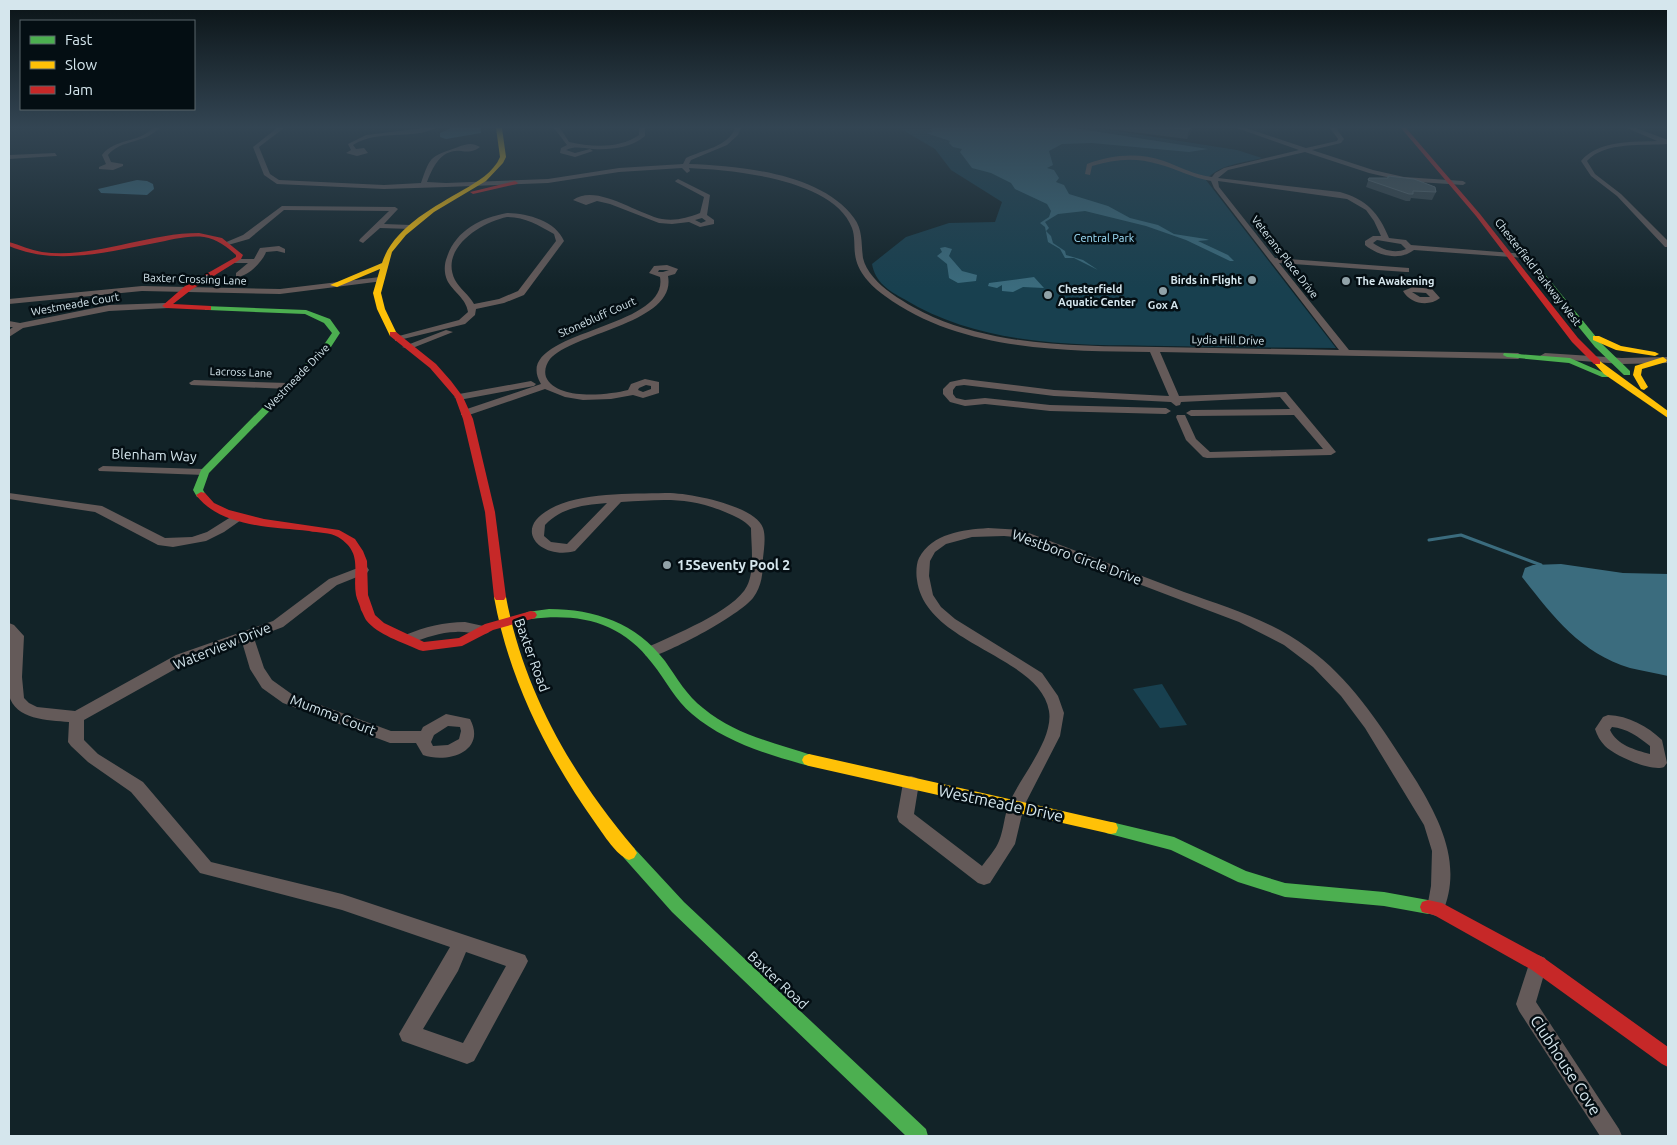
<svg xmlns="http://www.w3.org/2000/svg" width="1677" height="1145" font-family="Ubuntu,sans-serif">
	<style>
		.green { fill: #18404f }
		.water { fill: #3b6c7e }
		.lines { fill: none; stroke-linecap: round; stroke-linejoin: round }
		.stream { stroke: #3b6c7e; stroke-width: 3 }
		.street { fill: #645a59; fill-rule: evenodd }
		.fast { fill: #4caf50; fill-rule: evenodd }
		.slow { fill: #ffc107; fill-rule: evenodd }
		.jam { fill: #c62828; fill-rule: evenodd }
		.wall { fill: #3b484d }
		.shaded-wall { fill: #233237 }
		.building { fill: #4b595e; stroke: #616f75 }
		.poi-dot { fill: #91a2a8; stroke: #040e13; stroke-width: 2 }
		.labels { text-anchor: middle; stroke-width: 5; stroke-linejoin: round; paint-order: stroke }
		.far-park-label { font-size: 11px; fill: #a1e1fc; stroke: #040e13 }
		.far-street-label { font-size: 11px; fill: #d5e6ed; stroke: #040e13 }
		.far-poi-label { font-size: 11px; font-weight: bold; fill: #d5e6ed; stroke: #040e13; text-anchor: start }
		.street-label { font-size: 14px; fill: #d5e6ed; stroke: #040e13 }
		.poi-label { font-size: 14px; font-weight: bold; fill: #d5e6ed; stroke: #040e13; text-anchor: start }
		.near-street-label { font-size: 16px; fill: #d5e6ed; stroke: #040e13 }
	</style>
	<rect width="100%" height="100%" fill="#122328"/>
	<g class="green">
		<path d="M1097,128L1237,150L1262,158C1244,163 1219,164 1206,180L1336,348C1280,348 1223,347 1166,346C1077,345 983,347 904,299C889,291 875,282 872,264L906,237L949,223L995,222L1002,202L951,170L935,149L901,129Z"/>
		<polygon points="1162,684 1187,725 1160,728 1133,689"/>
	</g>
	<g class="water">
		<polygon points="451,128 481,128 481,133 446,139 440,137 440,133"/>
		<polygon points="936,128 1074,128 1208,149 1189,152 1092,143 1062,144 1049,151 1053,165 1047,168 1054,170 1059,178 1056,182 1064,185 1069,194 1108,206 1130,218 1158,225 1174,234 1206,239 1209,240 1198,241 1228,255 1234,261 1230,261 1186,240 1146,226 1085,211 1058,214 1045,222 1049,228 1046,231 1051,236 1053,243 1065,251 1066,255 1083,260 1098,270 1074,258 1065,258 1060,249 1048,242 1045,227 1040,223 1049,217 1051,211 1047,204 1015,189 1011,183 991,173 972,168 960,152 962,149 953,147 949,143 950,141 926,133 932,132 929,129"/>
		<polygon points="137,180 147,181 153,184 154,189 147,195 101,193 98,189"/>
		<polygon points="945,247 952,249 949,256 962,271 977,275 976,281 958,283 949,278 947,264 937,256 942,252 940,248"/>
		<polygon points="1034,277 1044,288 1023,287 1013,292 1002,291 1002,285 997,288 988,286 989,283"/>
		<path d="M1561,564L1623,573L1668,574V676C1656,673 1642,671 1630,668C1580,653 1552,615 1522,577L1525,568L1533,565Z"/>
	</g>
	<g class="lines">
		<polyline class="stream" points="1429,540 1461,535 1541,565"/>
		<g class="street">
			<path d="M153,128H159C145,144 121,139 108,155L111,162L123,164V166L113,170L99,169V167L106,164L102,155C115,138 139,143 153,128Z"/>
			<path d="M277,128H284L259,147L270,174L279,180L384,185L421,183C431,154 431,157 458,147C466,144 472,142 480,147C473,152 469,152 461,151C441,149 433,167 427,182L446,183L548,179L619,168L683,164L686,158C702,150 728,147 735,128H741L738,135L727,145L691,160L689,164C740,166 821,173 854,218C863,230 861,243 863,258C869,285 910,306 933,317C1003,347 1082,346 1157,347C1218,348 1278,349 1339,350L1214,188L1211,181C1192,178 1177,169 1158,164C1136,157 1114,159 1092,166L1090,175L1085,174L1087,164C1111,155 1138,152 1164,161C1180,167 1195,175 1212,177L1215,173L1224,168L1299,150L1237,128H1246L1306,148L1337,141L1338,139L1330,128H1336L1344,139L1341,143L1312,150L1373,170L1404,177L1463,181L1466,183L1463,185L1404,181L1369,173L1305,152L1228,170L1218,178L1340,192C1366,199 1379,213 1389,238L1406,240L1411,245L1525,254L1529,256L1525,258L1414,250C1400,261 1378,256 1365,245V241L1373,236H1381L1374,221L1366,210L1347,199L1218,181L1219,187L1275,258L1409,268V272H1406L1279,263L1349,350L1518,353L1523,356L1518,359L1160,352L1179,396L1286,392L1336,452L1331,455L1207,458L1203,457L1186,440L1176,417L1177,415H1185L1196,439L1210,452L1323,449L1294,415L1191,416L1186,413L1191,410L1290,409L1280,397L1181,402L1180,405L1176,406L1171,402L1054,396L964,385L956,386L953,390V394L956,398L965,400L985,398L1050,405L1166,408L1171,411L1166,414L1050,411L985,404L965,406L950,402L943,394V389L950,382L964,379L1054,390L1169,396L1150,352C1062,351 960,351 885,296C871,286 857,272 855,254C854,246 855,236 852,228C834,179 733,170 689,168L690,171L687,173L682,168L619,172L548,183L446,187L384,189L277,184L264,175L253,147ZM1377,240L1401,244L1406,249C1395,254 1383,250 1373,243Z"/>
			<path d="M424,128H436C411,140 378,129 353,145L356,149L364,148L368,153L357,156L346,153L351,150L348,144L366,135Z"/>
			<path d="M554,128H560L569,142C592,147 619,149 639,135V128H645V136C631,148 610,150 593,149C582,148 575,146 566,150L575,153L590,149L593,151L575,157L560,153L561,148L567,145Z"/>
			<path d="M1627,128H1636L1668,140V144C1644,146 1605,141 1587,161L1595,174L1621,194L1668,241V247H1665L1617,196L1591,176L1581,161C1598,140 1633,142 1657,141Z"/>
			<polygon points="55,153 57,156 9,159 9,155"/>
			<path d="M678,179L710,195L707,215L714,220V224L700,227L689,222L672,224L659,223L610,204L597,201L586,205L573,200C596,183 637,214 662,219C676,221 687,218 700,213L704,197L676,182L675,181ZM702,218L706,221L701,223L695,220Z"/>
			<polygon points="282,206 395,207 398,209 384,224 411,225 415,227 411,229 380,228 363,243 359,241 360,239 389,211 284,210 249,239 228,245 224,243 243,235"/>
			<path d="M507,213C527,213 556,221 564,241L524,295L504,303L476,309L475,315L465,324L395,341V337L459,320L468,312C466,298 453,292 447,280C444,273 444,264 447,257C456,230 481,218 507,213ZM507,217C525,217 538,225 554,234L556,241L518,291L499,299L474,304C469,295 460,289 455,280C439,248 482,222 507,217Z"/>
			<path d="M279,246L285,249V253L277,251L266,252C263,261 247,278 236,277V273L248,263H233V259H254L260,248Z"/>
			<path d="M667,265L678,269L675,274L668,276C677,323 574,332 550,359C546,364 544,371 546,377C557,401 608,395 628,390L631,384L645,379L659,382V393L643,398L633,395L611,399L583,400L565,397L545,389L469,415H461V411L541,384C508,330 670,331 660,277L649,273L654,266ZM659,270H669L663,272H658ZM646,385L651,386V389L643,392L638,390L639,388Z"/>
			<polygon points="380,277 383,277 383,281 280,294 142,291 9,304 9,299 142,286 280,289"/>
			<path d="M1413,287L1432,289L1440,298C1429,307 1410,304 1403,291ZM1412,292L1426,293L1430,297H1420Z"/>
			<polygon points="166,303 170,306 169,308 109,311 23,328 9,337 9,330 13,327 9,327 9,321 20,323 109,305"/>
			<polygon points="446,330 453,332 410,349 402,347"/>
			<polygon points="1545,353 1622,358 1668,357 1668,363 1622,364 1542,358 1540,356"/>
			<polygon points="194,380 288,383 293,386 288,389 191,385 189,383"/>
			<polygon points="531,381 536,384 534,386 459,400 454,397 459,394"/>
			<polygon points="103,466 204,469 209,472 204,475 99,471 98,469"/>
			<polygon points="9,493 102,506 165,538 192,537 207,532 234,515 242,515 244,518 224,532 206,541 173,547 158,545 95,512 9,499"/>
			<path d="M665,493C686,492 755,505 763,528C766,536 764,549 763,558C763,573 762,586 753,598C738,616 674,650 651,657L646,656L644,652L646,648C671,636 735,611 747,586C755,570 751,545 751,528C745,520 734,516 725,512C686,496 661,500 621,502L575,551C542,560 511,530 550,509C580,492 631,494 665,493ZM607,503L567,544L551,542L544,536L545,525C562,507 584,505 607,503Z"/>
			<path d="M988,528L1021,530C1075,551 1130,571 1184,592C1226,607 1271,620 1308,648C1355,682 1386,734 1417,782C1441,822 1463,866 1442,914L1436,916L1430,914L1427,908L1431,886L1432,851L1424,825L1365,728L1341,696L1313,667L1284,645L1239,622L1015,537L1004,536L972,537L946,544L935,552L930,561L929,576L933,595L941,607L955,619L1042,673L1058,696L1064,713L1060,736L1024,806L1015,844L990,883L984,885L978,883L899,822L897,817L903,783L905,778L911,776L917,778L919,783L914,814L982,866C988,858 996,849 999,841C1004,829 1004,816 1009,804C1019,778 1054,740 1049,711C1040,655 925,645 917,580C916,574 916,564 919,558C933,533 962,530 988,528Z"/>
			<path d="M363,566L367,567L369,570L367,573L337,585L283,627L254,638L264,668L272,680L293,695L391,731H421L423,727L446,714L470,719C487,751 448,764 423,755L416,743H390L283,703L262,688L250,669L242,642L186,663L84,720V740L98,754L143,782L211,862L342,894L525,955L528,961L525,967L474,1061L467,1064L402,1041L399,1034L450,947L342,910L200,873L131,792L88,762L71,746L68,742L69,722C48,720 15,720 9,695V623L14,625L24,636L22,677L24,698L29,703L37,707L75,711L176,655L273,621L329,579ZM448,726L460,727L461,731L459,739L448,745L433,746L431,742L434,735ZM466,952L506,966L463,1043L423,1029L458,971Z"/>
			<path d="M465,622L488,627L490,630L488,633C478,636 466,631 456,632C440,632 426,638 410,643L405,641L403,638L405,635C425,627 444,622 465,622Z"/>
			<path d="M1608,715C1629,716 1647,726 1662,740L1667,763L1664,767C1652,772 1615,756 1605,746C1600,741 1597,735 1595,729L1603,717ZM1612,727C1626,728 1639,737 1650,746V754C1635,750 1617,745 1610,730Z"/>
			<polygon points="1538,955 1545,958 1547,964 1536,1002 1619,1129 1622,1136 1600,1136 1519,1011 1516,1004 1529,964 1531,958"/>
		</g>
		<g class="fast">
			<polygon points="1533,267 1539,267 1601,343 1630,371 1630,375 1624,375 1595,347 1533,271"/>
			<polygon points="205,306 306,310 330,319 340,333 329,350 209,473 203,490 206,495 201,498 197,497 193,490 201,470 323,346 332,333 324,323 305,314 208,310 205,310"/>
			<polygon points="1504,353 1570,358 1609,375 1608,377 1602,377 1569,363 1507,357 1503,355"/>
			<path d="M549,609C595,609 636,623 665,661C677,678 687,696 703,708C737,736 774,742 814,756L816,760L814,764L809,766C768,755 725,742 692,714C675,700 666,680 652,663C621,622 580,613 531,619L527,618L525,615L527,612Z"/>
			<polygon points="1111,822 1174,837 1246,871 1285,883 1384,892 1428,900 1434,902 1436,907 1434,912 1428,914 1384,906 1285,897 1238,882 1171,850 1106,833 1104,828 1106,823"/>
			<polygon points="629,846 634,848 684,902 926,1129 928,1136 906,1136 672,912 624,858 621,853 624,848"/>
		</g>
		<g class="slow">
			<path d="M496,128H502L506,157L503,163L486,181L434,212L406,235L392,252L381,293L385,309L397,334L390,336L377,309L373,293L380,269L337,287L330,285L382,263C393,228 434,207 463,190C477,182 494,172 500,157Z"/>
			<polygon points="1593,336 1599,336 1621,346 1655,352 1659,354 1655,356 1616,350 1593,340"/>
			<polygon points="1663,357 1667,360 1666,362 1642,369 1641,375 1648,387 1644,390 1641,389 1633,375 1635,366"/>
			<polygon points="1597,359 1668,411 1668,418 1604,374 1593,362"/>
			<path d="M500,593L506,597C524,692 572,775 634,848L637,853L634,858L629,860C616,855 604,835 596,824C547,755 509,680 494,597Z"/>
			<polygon points="809,754 1111,822 1116,823 1118,828 1116,833 1111,834 809,766 804,764 802,760 804,756"/>
		</g>
		<g class="jam">
			<polygon points="1401,128 1406,128 1480,214 1578,338 1600,360 1600,364 1594,364 1572,342 1476,216"/>
			<polygon points="515,181 518,183 517,184 473,194 470,192"/>
			<path d="M199,233L222,238L243,255L241,259L191,290L173,304L211,306V310H208L166,308L162,306L185,286L236,257V255C227,247 217,239 204,237C187,235 171,240 155,243C106,252 56,266 9,246V242C20,245 30,250 42,252C95,259 146,233 199,233Z"/>
			<polygon points="390,332 396,332 436,364 451,381 463,397 473,419 495,512 506,597 504,600 496,600 494,597 485,512 463,419 455,397 430,368 390,336"/>
			<path d="M201,492L205,493L214,503L229,510L264,519L339,530L355,539L363,551L367,561L368,595L375,615L384,623L424,642L459,638L485,624L531,611L535,612L537,615L535,618L493,630L462,646L423,651L419,650C402,642 378,635 366,620C364,617 363,613 361,610C360,605 357,600 356,595C352,572 364,553 338,537C330,532 318,533 309,531C272,527 220,527 196,495Z"/>
			<polygon points="1428,900 1442,903 1544,958 1668,1047 1668,1067 1662,1064 1532,970 1434,915 1422,912 1420,907 1422,902"/>
		</g>
	</g>
	<g class="wall">
		<polygon points="1101,128 1193,128 1187,139"/>
		<polygon points="1388,176 1436,192 1432,200 1411,198 1410,201 1406,201 1366,187 1369,178 1387,178"/>
	</g>
	<polygon class="shaded-wall" points="1190,128 1193,128 1187,139 1189,130"/>
	<g class="building">
		<polygon points="1175,128 1190,128 1189,130"/>
		<polygon points="1388,176 1414,179 1435,187 1436,192 1413,191 1413,194 1409,194 1368,180 1369,178 1388,178"/>
	</g>
	<linearGradient id="sky" x2="0" y2="1"><stop stop-color="#0a1316"/><stop offset="0.44" stop-color="#334553"/><stop offset="1" stop-color="#334553" stop-opacity="0"/></linearGradient>
	<rect width="1677" height="289" fill="url(#sky)"/>
	<g class="poi-dot">
		<circle cx="1252" cy="280" r="5"/>
		<circle cx="1346" cy="281" r="5"/>
		<circle cx="1163" cy="291" r="5"/>
		<circle cx="1048" cy="295" r="5"/>
		<circle cx="667" cy="565" r="5"/>
	</g>
	<g class="labels">
		<g class="far-park-label">
			<text x="1104" y="242">Central Park</text>
		</g>
		<g class="far-street-label">
			<text transform="translate(1285 257) rotate(52)" y="4">Veterans Place Drive</text>
			<text transform="translate(1538 272) rotate(52)" y="4">Chesterfield Parkway West</text>
			<text transform="translate(195 279) rotate(2)" y="4">Baxter Crossing Lane</text>
			<text transform="translate(75 304) rotate(-10)" y="4">Westmeade Court</text>
			<text transform="translate(597 317) rotate(-24)" y="4">Stonebluff Court</text>
			<text transform="translate(1228 340) rotate(1)" y="4">Lydia Hill Drive</text>
			<text transform="translate(241 372) rotate(2)" y="4">Lacross Lane</text>
			<text transform="translate(297 377) rotate(-46)" y="4">Westmeade Drive</text>
		</g>
		<g class="far-poi-label">
			<text x="1242" y="284" text-anchor="end">Birds in Flight</text>
			<text x="1356" y="285">The Awakening</text>
			<text x="1058" y="293">Chesterfield<tspan x="1058" dy="13">Aquatic Center</tspan></text>
			<text x="1163" y="309" text-anchor="middle">Gox A</text>
		</g>
		<g class="street-label">
			<text transform="translate(154 455) rotate(2)" y="5">Blenham Way</text>
			<text transform="translate(1077 557) rotate(20)" y="5">Westboro Circle Drive</text>
			<text transform="translate(222 646) rotate(-22)" y="5">Waterview Drive</text>
			<text transform="translate(532 655) rotate(70)" y="5">Baxter Road</text>
			<text transform="translate(333 715) rotate(21)" y="5">Mumma Court</text>
			<text transform="translate(778 980) rotate(43)" y="5">Baxter Road</text>
		</g>
		<g class="poi-label">
			<text x="677" y="570">15Seventy Pool 2</text>
		</g>
		<g class="near-street-label">
			<text transform="translate(1001 803) rotate(12)" y="6">Westmeade Drive</text>
			<text transform="translate(1566 1065) rotate(57)" y="6">Clubhouse Cove</text>
		</g>
	</g>
	<rect width="1677" height="1145" fill="none" stroke="#d5e6ed" stroke-width="20"/>
	<rect x="20" y="20" width="175" height="90" fill="#040e13" stroke="#58646a"/>
	<rect x="30" y="36" width="25" height="8" fill="#4caf50" stroke="#58646a"/>
	<text x="65" y="45" font-size="15" fill="#d5e6ed">Fast</text>
	<rect x="30" y="61" width="25" height="8" fill="#ffc107" stroke="#58646a"/>
	<text x="65" y="70" font-size="15" fill="#d5e6ed">Slow</text>
	<rect x="30" y="86" width="25" height="8" fill="#c62828" stroke="#58646a"/>
	<text x="65" y="95" font-size="15" fill="#d5e6ed">Jam</text>
</svg>
